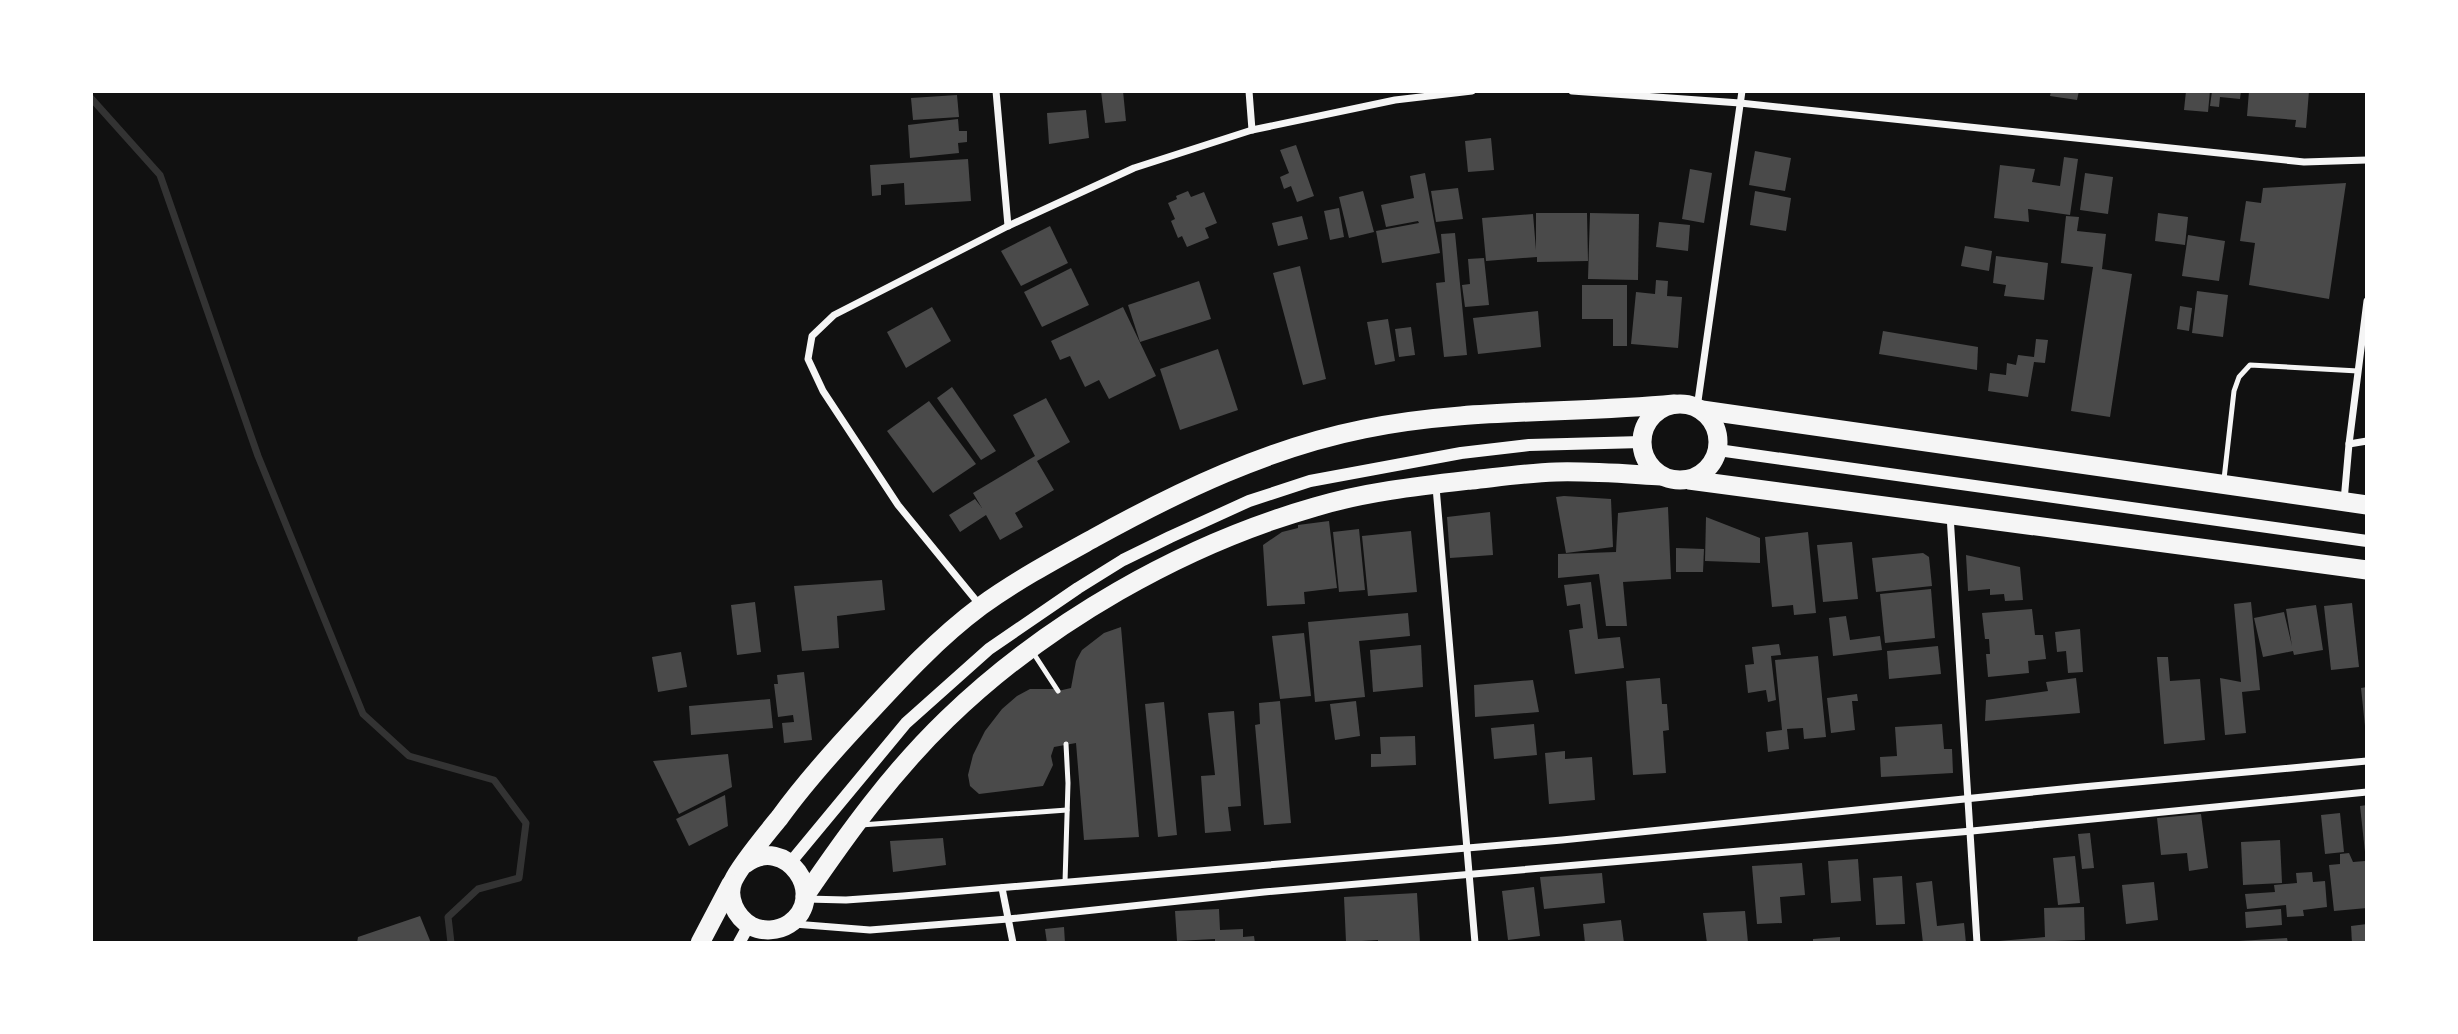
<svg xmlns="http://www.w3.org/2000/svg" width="2458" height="1034" font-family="'DM Sans',sans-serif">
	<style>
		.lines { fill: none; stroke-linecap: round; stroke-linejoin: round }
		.stream { stroke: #333; stroke-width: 7 }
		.building { fill: #4a4a4a }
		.service { stroke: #f5f5f5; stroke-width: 5 }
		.minor { stroke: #f5f5f5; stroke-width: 7 }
		.tertiary { stroke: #f5f5f5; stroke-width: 12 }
		.trunk { stroke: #f5f5f5; stroke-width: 19 }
	</style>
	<rect width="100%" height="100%" fill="#111"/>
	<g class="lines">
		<polyline class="stream" points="91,98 160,175 258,456 363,714 409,756 494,780 526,823 519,878 478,889 448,917 451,943"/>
	</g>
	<g class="building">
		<polygon points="1101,91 1123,91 1126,121 1105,123"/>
		<polygon points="2051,91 2079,91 2077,100 2050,96"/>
		<polygon points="2186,91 2210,91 2208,112 2184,110"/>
		<polygon points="2212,91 2241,91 2240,99 2220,97 2219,107 2210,106"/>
		<polygon points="2249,91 2309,91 2306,128 2295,127 2296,120 2247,116"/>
		<polygon points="957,95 959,117 913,120 911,98"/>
		<polygon points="1086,110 1089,138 1049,144 1047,113"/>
		<polygon points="958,119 959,131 967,131 967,142 958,143 959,153 910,158 908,125"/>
		<polygon points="1491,138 1494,170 1468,172 1465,141"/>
		<polygon points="1296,145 1314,196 1297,202 1291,186 1284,189 1280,177 1289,173 1280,150"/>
		<polygon points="1755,151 1791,158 1785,191 1749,185"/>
		<polygon points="2064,157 2078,159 2070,215 2028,209 2029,222 1994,218 2000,165 2035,169 2032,182 2060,186"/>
		<polygon points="968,159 971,201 905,205 904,183 881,185 881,195 872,196 870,165"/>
		<polygon points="1690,169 1712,173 1704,223 1682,219"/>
		<polygon points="1425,173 1440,253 1382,263 1376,231 1419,223 1418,221 1386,227 1381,205 1414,198 1410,176"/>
		<polygon points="2085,173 2113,177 2108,214 2080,210"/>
		<polygon points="2346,183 2329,299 2249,285 2255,243 2240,241 2246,201 2261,203 2263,188"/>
		<polygon points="1458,188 1463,219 1436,222 1431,191"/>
		<polygon points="1188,191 1191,197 1204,192 1217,223 1205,228 1209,238 1187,247 1182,236 1178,238 1171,221 1175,219 1168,203 1177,199 1176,196"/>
		<polygon points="1363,191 1374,232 1349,238 1339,197"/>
		<polygon points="1755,191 1791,198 1786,231 1750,225"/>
		<polygon points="1339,208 1344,237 1330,240 1324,211"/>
		<polygon points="1536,213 1587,213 1588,261 1537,262 1537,257 1486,261 1482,218 1533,214 1536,250"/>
		<polygon points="1590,213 1639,214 1638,280 1588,279"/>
		<polygon points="2158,213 2188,217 2185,245 2155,241"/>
		<polygon points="1302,216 1308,239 1278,246 1272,223"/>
		<polygon points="2066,216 2079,217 2077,231 2106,234 2102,269 2132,274 2110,417 2071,411 2093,267 2061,263"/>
		<polygon points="1659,222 1690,225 1688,251 1656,247"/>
		<polygon points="1050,226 1068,263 1021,286 1001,251"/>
		<polygon points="1455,233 1467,355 1444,357 1436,283 1445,282 1441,234"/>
		<polygon points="2188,235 2225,241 2219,281 2182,276"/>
		<polygon points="1965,246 1992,251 1989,271 1961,266"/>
		<polygon points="1996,256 2048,263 2044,300 2004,296 2006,285 1993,283"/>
		<polygon points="1484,258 1489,305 1465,307 1462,285 1470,284 1468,259"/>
		<polygon points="1300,266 1326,379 1303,385 1273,273"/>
		<polygon points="1071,268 1089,305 1042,327 1024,292"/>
		<polygon points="1656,280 1668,281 1667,296 1682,297 1678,348 1631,344 1636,292 1655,294"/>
		<polygon points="1199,281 1211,319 1140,342 1128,305"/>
		<polygon points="1582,285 1627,285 1627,346 1613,346 1613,319 1582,319"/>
		<polygon points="2197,291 2228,295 2223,337 2192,333"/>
		<polygon points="2180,306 2192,308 2189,331 2177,329"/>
		<polygon points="932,307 951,341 906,368 887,332"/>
		<polygon points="1123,307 1156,376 1109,399 1099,380 1085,387 1070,356 1060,360 1051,341"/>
		<polygon points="1538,311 1541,347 1478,354 1473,318"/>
		<polygon points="1388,319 1395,361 1375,365 1367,322"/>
		<polygon points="1411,327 1415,355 1399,357 1395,329"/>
		<polygon points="1883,331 1978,347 1977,370 1879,354"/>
		<polygon points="2036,339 2048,340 2045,363 2034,362 2028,397 1988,391 1990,373 2006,375 2007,363 2016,365 2018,355 2034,357"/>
		<polygon points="1218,349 1238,410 1180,430 1160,369"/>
		<polygon points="952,387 996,451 981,460 937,398"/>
		<polygon points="1046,398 1070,442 1037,461 1054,490 1015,513 1023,527 1000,540 986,515 960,532 949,515 975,499 982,508 973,493 1035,456 1013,415"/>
		<polygon points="929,401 976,464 933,493 887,431"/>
		<polygon points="1564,496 1611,499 1613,547 1566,553 1556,497"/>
		<polygon points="1668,507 1671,579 1623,582 1627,626 1606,626 1599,574 1558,578 1558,554 1616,552 1618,513"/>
		<polygon points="1490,512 1493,555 1450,558 1447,517"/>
		<polygon points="1706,517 1760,538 1760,563 1705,561"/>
		<polygon points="1329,521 1337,588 1304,592 1305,604 1267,606 1263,545 1282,532 1298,528 1298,525"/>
		<polygon points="1359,529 1365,590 1339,592 1333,532"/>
		<polygon points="1411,531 1417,592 1368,596 1362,536"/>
		<polygon points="1808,532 1816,613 1794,615 1793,605 1772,607 1765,537"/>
		<polygon points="1852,542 1858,599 1823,602 1817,545"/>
		<polygon points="1676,548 1704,549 1703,572 1676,572"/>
		<polygon points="1923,553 1929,557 1932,586 1876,592 1872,558"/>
		<polygon points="1966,555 2020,567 2023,600 2005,601 2004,594 1990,595 1990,589 1968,591"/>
		<polygon points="882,580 885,610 837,616 839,648 802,651 794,586"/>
		<polygon points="1591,582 1598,639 1620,637 1624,668 1575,674 1569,630 1583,628 1580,604 1567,606 1564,585"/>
		<polygon points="1931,589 1935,638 1885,643 1880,594"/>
		<polygon points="755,602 761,652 737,655 731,605"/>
		<polygon points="2251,602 2260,690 2242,692 2246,733 2225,735 2220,678 2241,682 2234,604"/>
		<polygon points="2352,603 2359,667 2331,670 2324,606"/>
		<polygon points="2316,605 2323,650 2294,655 2293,651 2263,657 2254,618 2284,612 2292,646 2286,609"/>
		<polygon points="2032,609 2035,635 2043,635 2046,659 2028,661 2029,673 1988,677 1986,654 1990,654 1989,639 1985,639 1982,613"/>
		<polygon points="1408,613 1410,636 1359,641 1365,697 1315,702 1308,622"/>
		<polygon points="1846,616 1850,640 1880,636 1882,650 1833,656 1829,618"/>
		<polygon points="1121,627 1139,837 1084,840 1076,743 1054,747 1051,756 1053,765 1043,786 979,794 970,786 968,775 973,755 985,731 1002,709 1017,696 1030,689 1054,689 1058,691 1071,688 1076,661 1082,650 1104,633"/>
		<polygon points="2080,629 2083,672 2068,673 2066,651 2057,652 2055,632"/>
		<polygon points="1304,633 1311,696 1280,699 1272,636"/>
		<polygon points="1779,644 1781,655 1771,656 1776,700 1768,702 1766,690 1748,693 1745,665 1754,664 1752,647"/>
		<polygon points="1421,645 1423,687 1373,692 1370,650"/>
		<polygon points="1938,646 1941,674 1889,679 1887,651"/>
		<polygon points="681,652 687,687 658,692 652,657"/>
		<polygon points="1818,656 1826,737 1804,739 1803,728 1787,729 1789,749 1768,752 1766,732 1782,730 1775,660"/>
		<polygon points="2157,657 2168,657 2170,681 2200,679 2205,740 2164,744"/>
		<polygon points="804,672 812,740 784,743 782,723 794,722 793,715 778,717 774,684 778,684 777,675"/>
		<polygon points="1660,678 1662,704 1667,704 1669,730 1663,731 1666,773 1633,775 1626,681"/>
		<polygon points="2076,678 2080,713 1985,721 1986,700 2048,691 2046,682"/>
		<polygon points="1533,680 1539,712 1475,717 1474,685"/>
		<polygon points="2367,687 2367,726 2365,726 2361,688"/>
		<polygon points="1857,694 1858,701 1852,701 1855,730 1831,733 1827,698"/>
		<polygon points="770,699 773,728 691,735 689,706"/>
		<polygon points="1280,701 1291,823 1264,825 1255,725 1260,724 1259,703"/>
		<polygon points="1356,701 1360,736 1335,740 1330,704"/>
		<polygon points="1164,702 1177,835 1158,837 1145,704"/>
		<polygon points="1234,711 1241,806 1228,807 1231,831 1205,833 1201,776 1215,775 1208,713"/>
		<polygon points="1534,724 1537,755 1494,759 1491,728"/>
		<polygon points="1942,724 1944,749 1952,749 1953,773 1881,777 1880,757 1897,756 1895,727"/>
		<polygon points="1415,736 1416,765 1371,767 1371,754 1381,754 1380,737"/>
		<polygon points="1565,751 1565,759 1592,757 1595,800 1549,804 1545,753"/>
		<polygon points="728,754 732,787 679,814 653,761"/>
		<polygon points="725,795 728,826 689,846 676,819"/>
		<polygon points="2367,805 2367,852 2365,852 2360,806"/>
		<polygon points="2340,813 2344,852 2325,854 2321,815"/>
		<polygon points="2201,814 2208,868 2189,871 2187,853 2161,855 2157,818"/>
		<polygon points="2090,833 2094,868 2082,869 2078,834"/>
		<polygon points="943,838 946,865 893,872 890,841"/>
		<polygon points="2280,840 2282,883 2243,885 2241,842"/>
		<polygon points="2349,853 2353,862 2365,861 2367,908 2334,911 2329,865 2340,864 2340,854"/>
		<polygon points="2075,856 2080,903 2058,905 2053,858"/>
		<polygon points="1858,859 1861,901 1831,903 1828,861"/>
		<polygon points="1802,863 1805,895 1780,897 1782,923 1757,924 1752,866"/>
		<polygon points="2312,872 2313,882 2325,881 2327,907 2303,910 2304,916 2287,917 2286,905 2247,909 2245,894 2275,892 2274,885 2297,883 2296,873"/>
		<polygon points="1602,873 1605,903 1544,909 1540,877"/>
		<polygon points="1902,876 1905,924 1876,925 1873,878"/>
		<polygon points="1932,881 1937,926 1964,923 1966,943 1923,943 1916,883"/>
		<polygon points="2154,882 2158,920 2126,924 2122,885"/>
		<polygon points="1534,887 1540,936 1508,940 1502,891"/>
		<polygon points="1417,893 1420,943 1378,943 1378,940 1346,942 1344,897"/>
		<polygon points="2084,907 2085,940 1999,943 1999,941 2045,937 2044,908"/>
		<polygon points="1219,909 1220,930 1243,929 1243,937 1254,936 1255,943 1215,943 1215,939 1177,941 1175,911"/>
		<polygon points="2281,909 2282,925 2246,928 2245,912"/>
		<polygon points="1745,911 1748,943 1707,943 1703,913"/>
		<polygon points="420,916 431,943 357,943 358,937"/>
		<polygon points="1621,920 1624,943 1585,943 1583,924"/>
		<polygon points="2367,924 2367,943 2352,943 2351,926"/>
		<polygon points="1064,927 1065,943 1047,943 1045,929"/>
		<polygon points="1840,937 1840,943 1813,943 1813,939"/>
		<polygon points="2287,938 2288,943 2239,943 2239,941"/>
	</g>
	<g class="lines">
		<g class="service">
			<polyline points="2224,479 2234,391 2239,377 2250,365 2358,371"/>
			<polyline points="1032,651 1058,691"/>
			<polyline points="861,825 1067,810"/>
			<polyline points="1065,882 1068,783 1066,744"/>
		</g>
		<g class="minor">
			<polyline points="996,91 1008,226"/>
			<polyline points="1249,91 1252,130"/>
			<polyline points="1572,91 1740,103 2304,162 2367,160"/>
			<polyline points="1697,408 1742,91"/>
			<polyline points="2349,444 2367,441"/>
			<polyline points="1436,487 1475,943"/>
			<polyline points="2344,501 2349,444 2367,301"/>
			<polyline points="1950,515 1977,943"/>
			<polyline points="979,604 898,505 823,391 808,359 812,336 834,315 1008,226 1134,168 1252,130 1395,100 1472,91"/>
			<polyline points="1002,888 1013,943"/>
			<polyline points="806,899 846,900 903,896 1562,840 2082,787 2367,761"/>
			<polyline points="794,924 870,930 1008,919 1264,892 1972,831 2367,792"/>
		</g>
		<g class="tertiary">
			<polyline points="1718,450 2367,541"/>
			<polyline points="790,863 906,723 989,649 1078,588 1123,560 1170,537 1249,501 1310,481 1461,453 1529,445 1642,442"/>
			<polyline points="739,943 749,925"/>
		</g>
		<g class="trunk">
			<circle cx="1680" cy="442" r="38"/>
			<polyline points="1702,410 2367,505"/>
			<polyline points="1689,480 2367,570"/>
			<path d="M745,864C785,833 830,896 789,924C778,931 763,932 751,926C736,917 726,898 733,881C740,865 768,832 780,817C806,781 836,748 866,716C902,677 938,638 981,606C1017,580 1056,559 1094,538C1179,491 1269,448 1364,429C1466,408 1571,414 1674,404"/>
			<path d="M805,896C848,833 892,772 947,719C1046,623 1182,545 1315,507C1365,492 1419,486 1471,480C1499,477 1527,473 1556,472C1591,471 1626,474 1661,476"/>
			<polyline points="700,943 731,884"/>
		</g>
	</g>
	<rect width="2458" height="1034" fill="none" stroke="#ffffff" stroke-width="186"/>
</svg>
